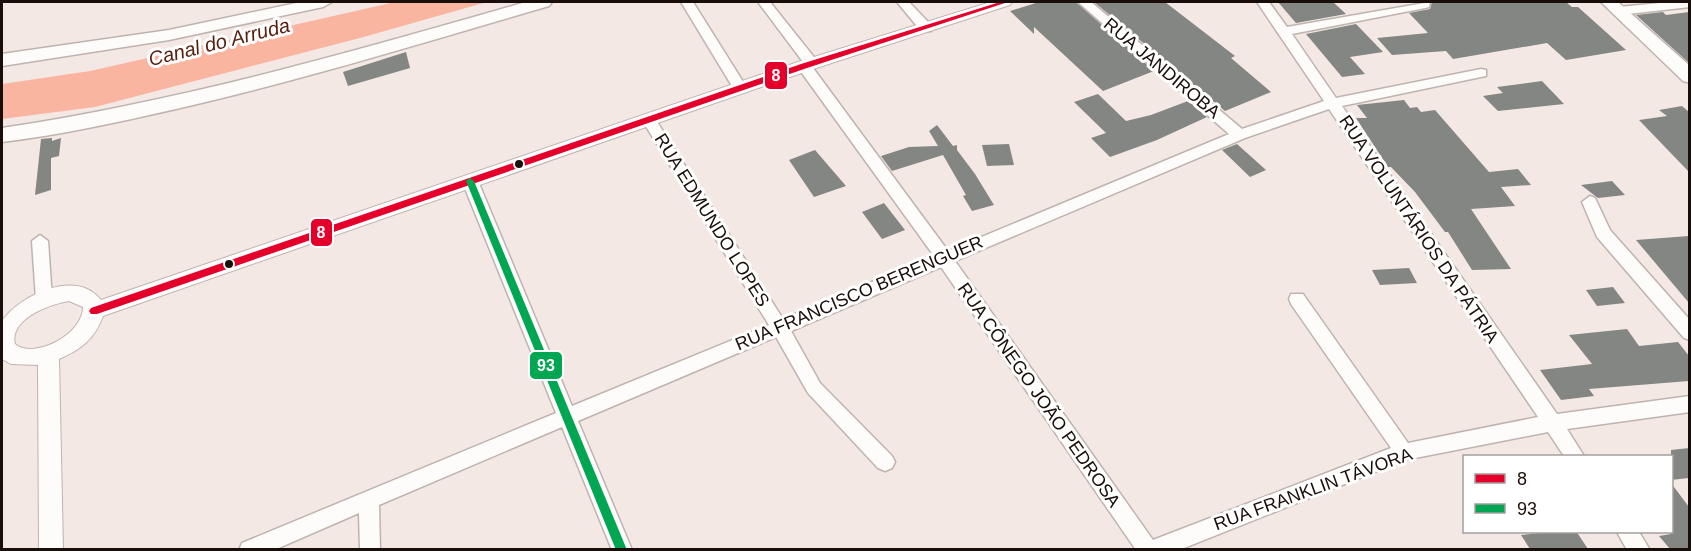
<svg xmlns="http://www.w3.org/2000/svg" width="1691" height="551" font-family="Arial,sans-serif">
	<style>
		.water { fill: #fab5a1 }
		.building { fill: #838683 }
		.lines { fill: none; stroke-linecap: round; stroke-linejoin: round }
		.minor-casing { stroke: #bfb3af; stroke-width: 3 }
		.tertiary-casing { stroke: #bfb3af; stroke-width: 2 }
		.secondary-casing { stroke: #bfb3af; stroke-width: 3 }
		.minor { fill: #fdfcfb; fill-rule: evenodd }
		.tertiary { fill: #fdfcfb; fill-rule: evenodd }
		.secondary { fill: #fdfcfb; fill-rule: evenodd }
		.bus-1-casing { stroke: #fff; stroke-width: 5 }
		.bus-2-casing { stroke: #fff; stroke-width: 5 }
		.bus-1 { fill: #e4002b; fill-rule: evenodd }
		.bus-2 { fill: #00a651; fill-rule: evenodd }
		.bus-dot { fill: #1a0e0a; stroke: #fff; stroke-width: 2 }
		.labels { text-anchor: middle; stroke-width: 6; stroke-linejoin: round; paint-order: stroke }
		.street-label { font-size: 18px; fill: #1a0e0a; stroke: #fff }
		.water-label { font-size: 20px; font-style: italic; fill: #581e0e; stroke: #fff }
		.line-badge { stroke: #fff; stroke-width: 2 }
		.badge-label { font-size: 16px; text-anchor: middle; font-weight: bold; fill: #fff }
	</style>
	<rect width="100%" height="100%" fill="#f4e8e4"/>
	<polygon class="water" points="395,2 487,2 360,38 95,107 2,119 2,84 90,71"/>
	<g class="building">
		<polygon points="1039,2 1076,2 1154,71 1103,91 1034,27 1034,34 1010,11"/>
		<polygon points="1094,2 1165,2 1235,56 1231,58 1271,92 1225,111"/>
		<polygon points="1278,2 1333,2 1346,14 1296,23"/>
		<polygon points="1432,2 1566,2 1572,7 1578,7 1626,50 1566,60 1547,43 1453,59 1446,51 1392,55 1377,38 1428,33 1409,13 1430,9"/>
		<polygon points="1663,12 1666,15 1689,12 1689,63 1636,15"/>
		<polygon points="1356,24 1383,52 1350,57 1365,74 1342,77 1306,34"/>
		<polygon points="406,52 410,68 348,86 343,72"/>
		<polygon points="1542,81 1564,104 1498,111 1483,96 1503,93 1497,87"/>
		<polygon points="1098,94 1126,121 1151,115 1188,101 1207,117 1157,140 1110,157 1091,138 1106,133 1074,102"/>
		<polygon points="1404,100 1410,108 1417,107 1421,112 1435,110 1489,172 1518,169 1531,185 1501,187 1515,206 1471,209 1511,269 1472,270 1448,232 1445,232 1415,192 1391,167 1388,167 1356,118 1367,118 1357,105"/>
		<polygon points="1682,106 1689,112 1689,172 1639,120 1667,116 1659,110"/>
		<polygon points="937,125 953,146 957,145 957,150 975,174 994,205 972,211 963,196 966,195 943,155 892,171 881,156 909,147 938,146 929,131"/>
		<polygon points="52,138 52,141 61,138 59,156 51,158 51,190 35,195 41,139"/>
		<polygon points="1009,144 1014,165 987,166 982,145"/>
		<polygon points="1237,144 1266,170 1250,177 1222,150"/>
		<polygon points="815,150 846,186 814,197 789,160"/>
		<polygon points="1612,181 1625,195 1598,198 1581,185"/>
		<polygon points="884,203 905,230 882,239 862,212"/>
		<polygon points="1689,236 1689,303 1636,240"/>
		<polygon points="1409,268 1417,283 1380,285 1372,270"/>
		<polygon points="1613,287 1625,303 1597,306 1586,290"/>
		<polygon points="1627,329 1639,346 1678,342 1689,356 1689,381 1589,389 1594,396 1561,400 1540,370 1592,364 1569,335"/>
		<polygon points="1689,448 1689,478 1671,480 1671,450"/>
		<polygon points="1671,483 1689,507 1689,549 1670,549 1659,536 1671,534"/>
		<polygon points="1554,531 1576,531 1588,549 1530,549 1521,535"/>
	</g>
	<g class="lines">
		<g class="minor-casing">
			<g id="minor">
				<polygon points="681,2 693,2 747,88 745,91 735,91"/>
				<path d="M758,2H770L817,61L819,64L813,68L948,251L1229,134L1078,2H1091L1242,129L1324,101L1257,2H1269L1287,27L1430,2L1429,7L1425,8L1292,34L1336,98L1481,69L1486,70V76L1481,77L1342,106L1557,414L1690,396V412L1567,429L1584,456H1564L1548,432L1405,460L1179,550H1136L941,267L791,331L820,383L892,456L895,462L892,468L885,471L878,468L808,393L776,337L578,421L632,550H612L562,427L379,505L380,550H360L359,513L274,550H239L242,543L556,413L462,181L465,177L470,176L478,181L572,406L769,325L642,120L644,117H654L783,319L934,256L799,69L797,66L803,62ZM1329,109L1538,417L1408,443L1303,294H1291L1289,299L1291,304L1391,448L1153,540L955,261L1245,138Z"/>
				<polygon points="897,2 909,2 931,25 931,31 921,31"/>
				<polygon points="1670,2 1690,2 1690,7 1619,15 1613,11 1619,7"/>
				<polygon points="1590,196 1595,198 1610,230 1690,320 1690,340 1684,338 1597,237 1582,202"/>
				<polygon points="40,235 48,241 52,299 50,304 38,304 36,299 32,241"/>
				<polygon points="1617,532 1639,532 1650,550 1627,550"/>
			</g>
		</g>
		<g class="tertiary-casing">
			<path id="tertiary" d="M991,2H1012L1010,5L810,70L103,316C95,339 80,350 59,359L63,550H39L38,365L11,364L2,359V321C20,295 77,268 101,300L798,62ZM69,301L83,307C83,335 33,360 15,344C9,319 50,304 69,301Z"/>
		</g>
		<g class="secondary-casing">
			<g id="secondary">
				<polygon points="301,2 332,2 323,7 169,40 2,66 2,54 169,30"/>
				<path d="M526,2H552L549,6C425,42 302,80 176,109C119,122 60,135 2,142V128C181,101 353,52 526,2Z"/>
				<polygon points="1601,2 1618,2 1690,66 1690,83 1683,81"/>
			</g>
		</g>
		<use href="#minor" class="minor"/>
		<use href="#tertiary" class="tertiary"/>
		<use href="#secondary" class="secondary"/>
		<g class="bus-1-casing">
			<polygon id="bus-1" points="1000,2 1008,2 807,68 97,314 91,314 89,311 91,308 801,64"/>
		</g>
		<g class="bus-2-casing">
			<polygon id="bus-2" points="470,178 474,181 627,550 616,550 466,181"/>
		</g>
		<use href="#bus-1" class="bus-1"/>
		<use href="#bus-2" class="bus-2"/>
	</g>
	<g class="bus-dot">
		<circle cx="519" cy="164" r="5"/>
		<circle cx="229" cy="264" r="5"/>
	</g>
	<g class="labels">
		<g class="street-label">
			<text transform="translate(1162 68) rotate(40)" y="6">RUA JANDIROBA</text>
			<text transform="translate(712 220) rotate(58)" y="6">RUA EDMUNDO LOPES</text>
			<text transform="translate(1419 229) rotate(56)" y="6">RUA VOLUNTÁRIOS DA PÁTRIA</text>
			<text transform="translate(859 293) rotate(-23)" y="6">RUA FRANCISCO BERENGUER</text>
			<text transform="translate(1039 395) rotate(55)" y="6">RUA CÔNEGO JOÃO PEDROSA</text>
			<text transform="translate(1313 489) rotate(-20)" y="6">RUA FRANKLIN TÁVORA</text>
		</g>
		<g class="water-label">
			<text transform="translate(219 42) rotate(-14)" y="7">Canal do Arruda</text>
		</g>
	</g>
	<g class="line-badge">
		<rect x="764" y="61" width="24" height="29" rx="6" fill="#e4002b"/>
		<rect x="310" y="218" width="23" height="29" rx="6" fill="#e4002b"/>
		<rect x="529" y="351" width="34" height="29" rx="6" fill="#00a651"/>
	</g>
	<g class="badge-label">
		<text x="776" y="81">8</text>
		<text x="321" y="238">8</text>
		<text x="546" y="371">93</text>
	</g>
	<rect width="1691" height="551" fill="none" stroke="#1a0e0a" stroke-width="6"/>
	<rect x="1463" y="455" width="210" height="78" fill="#ffffff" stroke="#a39f9d" stroke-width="1.5"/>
	<rect x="1475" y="474" width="30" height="9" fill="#e4002b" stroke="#a39f9d" stroke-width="1.5"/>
	<text x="1517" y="485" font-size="18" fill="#1a0e0a">8</text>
	<rect x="1475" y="504" width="30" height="9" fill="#00a651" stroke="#a39f9d" stroke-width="1.5"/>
	<text x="1517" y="515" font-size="18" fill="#1a0e0a">93</text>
</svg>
